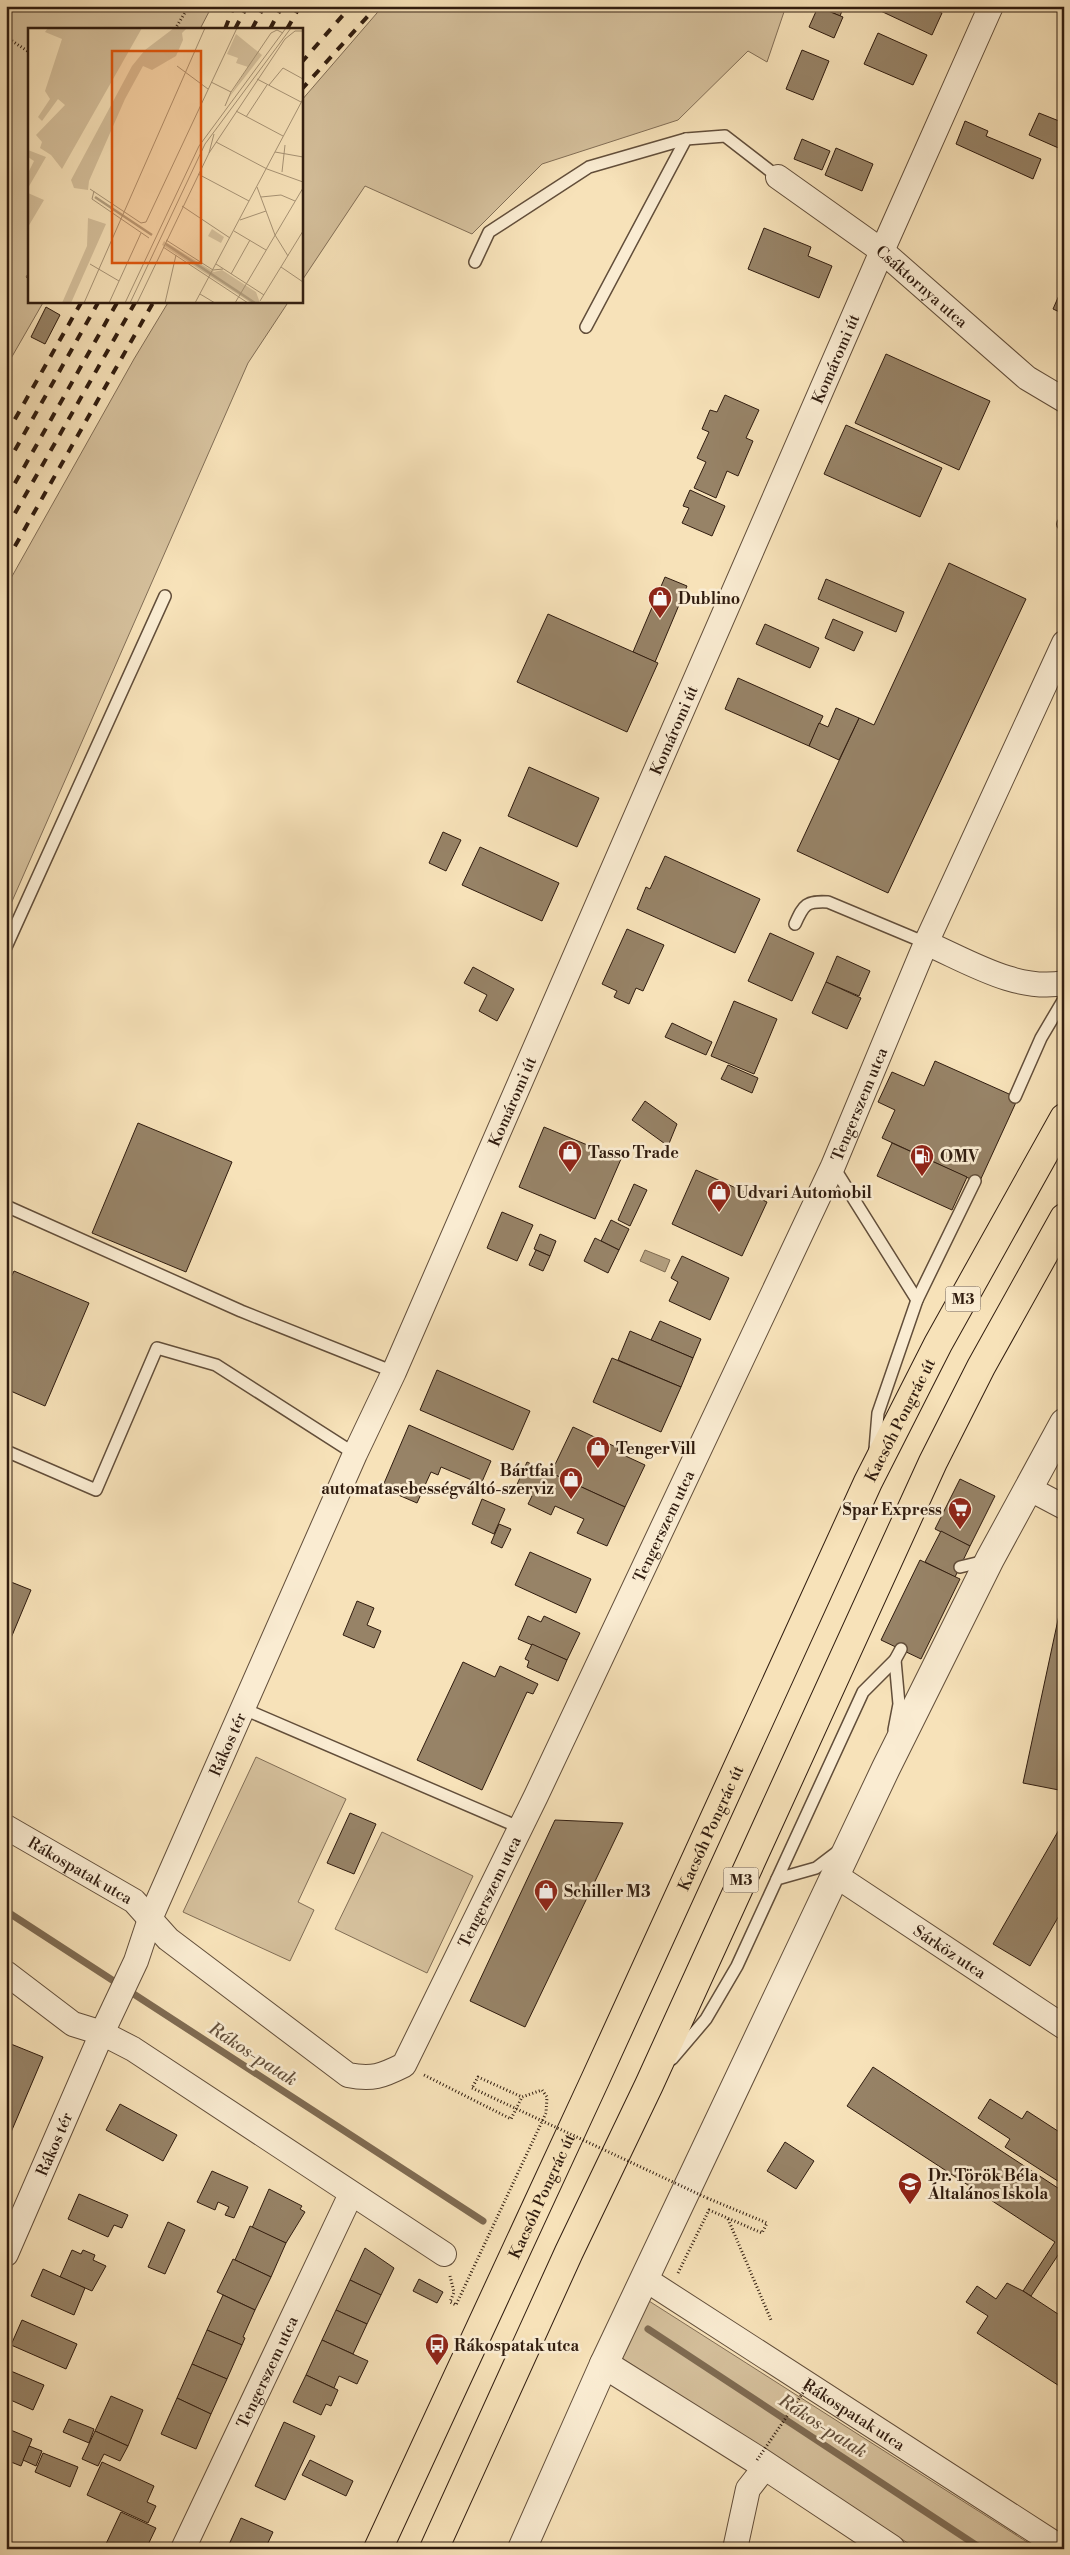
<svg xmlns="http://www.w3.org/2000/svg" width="1070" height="2555" font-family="'Libre Bodoni',serif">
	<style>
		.green { fill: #d5c09c; stroke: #826e56 }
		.water { fill: #b39f7f; stroke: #7f6b52 }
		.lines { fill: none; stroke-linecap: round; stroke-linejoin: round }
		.stream { stroke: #7f6b52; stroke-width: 7 }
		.building { fill: #978367; stroke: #301c0f }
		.service-casing { stroke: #624e3a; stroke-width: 14 }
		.minor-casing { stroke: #624e3a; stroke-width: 26 }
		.tertiary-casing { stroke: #624e3a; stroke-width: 30 }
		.primary-casing { stroke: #301c0f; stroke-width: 30 }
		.path { stroke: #301c0f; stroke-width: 3; stroke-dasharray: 1 2.5; stroke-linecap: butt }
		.service { stroke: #faecd2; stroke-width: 11 }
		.minor { stroke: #faecd2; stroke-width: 24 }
		.tertiary { stroke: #faecd2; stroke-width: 28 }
		.primary { stroke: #f7e2b9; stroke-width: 28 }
		.rail { stroke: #301c0f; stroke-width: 4; stroke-dasharray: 9 9; stroke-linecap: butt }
		.path-bridge { stroke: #301c0f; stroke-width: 3; stroke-dasharray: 1 2.5; stroke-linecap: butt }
		.labels { text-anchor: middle; stroke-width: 5; stroke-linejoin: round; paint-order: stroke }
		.shield { fill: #faecd2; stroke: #6d5a4a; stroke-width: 1 }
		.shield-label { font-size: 15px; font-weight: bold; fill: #301c0f }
		.street-label { font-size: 16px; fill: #301c0f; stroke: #faecd2 }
		.poi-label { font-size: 16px; font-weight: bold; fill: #301c0f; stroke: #faecd2; text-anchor: start }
		.water-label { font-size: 18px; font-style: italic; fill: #64503c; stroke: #faecd2 }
		.inset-river { fill: none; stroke: #b39f7f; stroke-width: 2.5 }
		.inset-road { fill: none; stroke: #a79375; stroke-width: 1 }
		.view { fill: #df560c; fill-opacity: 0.15; stroke: #df560c; stroke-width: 2.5 }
		.inset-edge { fill: none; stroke: #301c0f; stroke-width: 2.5 }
	</style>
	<rect width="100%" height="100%" fill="#f7e2b9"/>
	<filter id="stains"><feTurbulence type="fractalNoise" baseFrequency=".004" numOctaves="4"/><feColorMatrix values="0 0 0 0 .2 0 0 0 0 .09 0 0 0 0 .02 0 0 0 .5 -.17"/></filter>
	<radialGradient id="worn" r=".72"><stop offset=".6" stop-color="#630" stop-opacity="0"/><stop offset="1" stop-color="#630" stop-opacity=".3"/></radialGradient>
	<g class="green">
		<polygon points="6,6 212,6 200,29 29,29 29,272 26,277 29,280 29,301 44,301 6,367"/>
		<polygon points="383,6 786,6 767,62 748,51 678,120 542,164 472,234 365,186 301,282 301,101"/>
		<polygon points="169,301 289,301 248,363 6,915 6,587 134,359"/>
		<polygon points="256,1757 346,1799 298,1902 314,1910 290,1961 183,1912"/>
		<polygon points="382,1832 473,1876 427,1973 335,1929"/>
		<polygon points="627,2287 1038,2549 917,2549 600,2344"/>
	</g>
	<polygon class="water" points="645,1250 670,1260 665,1272 640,1261"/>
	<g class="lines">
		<g class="stream">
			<polyline points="6,1911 483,2221"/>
			<polyline points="648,2329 982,2549"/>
		</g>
	</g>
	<g class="building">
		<polygon points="816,6 844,6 840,16"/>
		<polygon points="870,6 926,6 942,13 932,35"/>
		<polygon points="818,7 843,17 834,38 809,27"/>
		<polygon points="878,33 927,55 913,85 864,64"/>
		<polygon points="802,50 829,61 813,100 786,89"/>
		<polygon points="1039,113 1064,123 1063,150 1029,135"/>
		<polygon points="965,121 988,131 986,136 1041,159 1033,179 956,144"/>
		<polygon points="802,139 830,151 822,170 794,159"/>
		<polygon points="836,148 873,164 862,191 825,175"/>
		<polygon points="764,228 811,247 808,256 832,266 819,298 748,269"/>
		<polygon points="1064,284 1064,314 1053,309"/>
		<polygon points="46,307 60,315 45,344 31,337"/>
		<polygon points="886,354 990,401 959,470 855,423"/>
		<polygon points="725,395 759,410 746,438 753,441 738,476 727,471 716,498 694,488 706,462 697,458 709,432 702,429 710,410 717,412"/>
		<polygon points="846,425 942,468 920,517 824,474"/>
		<polygon points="690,490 725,506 712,536 682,523 689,508 683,506"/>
		<polygon points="949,563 1026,599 888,893 797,851 859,718 874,725"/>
		<polygon points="665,577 687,586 655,662 633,652"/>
		<polygon points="826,579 904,612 896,632 818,599"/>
		<polygon points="548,614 658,663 627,732 517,682"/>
		<polygon points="833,619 863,632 854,651 825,638"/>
		<polygon points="765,624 819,648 810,668 756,644"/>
		<polygon points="738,678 823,716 809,746 725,709"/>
		<polygon points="836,708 859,718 839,760 809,746 819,723 828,727"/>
		<polygon points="529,767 599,798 577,847 508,816"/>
		<polygon points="443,832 461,840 446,871 429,863"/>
		<polygon points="480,847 559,883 542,921 462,885"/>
		<polygon points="665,856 760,899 735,953 637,909 646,887 650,889"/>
		<polygon points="627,929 664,945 643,991 636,988 629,1004 614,997 617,991 602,984"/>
		<polygon points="770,933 814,953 792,1001 748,981"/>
		<polygon points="837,956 870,971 859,996 826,982"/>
		<polygon points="473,967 514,989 497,1021 479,1011 487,995 464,983"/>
		<polygon points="826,982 861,998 847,1029 812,1013"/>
		<polygon points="734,1001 777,1019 754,1074 711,1056"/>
		<polygon points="672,1023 712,1042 706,1055 665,1037"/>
		<polygon points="935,1061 1018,1098 979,1183 882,1138 895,1110 878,1102 892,1072 924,1086"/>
		<polygon points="728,1065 758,1078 752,1093 721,1079"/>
		<polygon points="645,1101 677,1124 668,1146 632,1120"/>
		<polygon points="138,1123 232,1162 186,1272 92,1233"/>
		<polygon points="544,1127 621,1159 595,1219 519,1187"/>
		<polygon points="892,1143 967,1177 952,1210 877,1176"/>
		<polygon points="696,1170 767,1202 742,1256 672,1224"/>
		<polygon points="634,1184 647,1190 630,1226 618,1220"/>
		<polygon points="502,1212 533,1225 517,1261 487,1248"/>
		<polygon points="611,1220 629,1229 619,1250 601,1241"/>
		<polygon points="540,1234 556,1241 550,1256 534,1249"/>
		<polygon points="595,1238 619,1250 608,1273 584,1261"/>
		<polygon points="536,1250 550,1256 543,1271 529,1265"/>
		<polygon points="682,1256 729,1278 710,1320 669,1301 678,1282 671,1278"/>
		<polygon points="14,1271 89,1303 45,1406 6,1389 6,1288"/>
		<polygon points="660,1321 701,1339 693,1358 651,1340"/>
		<polygon points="630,1331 693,1358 681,1387 618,1360"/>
		<polygon points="612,1358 681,1387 661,1432 593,1402"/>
		<polygon points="437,1370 530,1411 513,1450 420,1410"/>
		<polygon points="409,1425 491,1461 481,1484 441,1467 438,1475 431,1472 417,1503 382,1488"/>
		<polygon points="573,1427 618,1448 617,1452 645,1465 625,1507 551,1473"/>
		<polygon points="527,1462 625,1507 607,1546 577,1533 584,1519 555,1506 551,1515 528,1504 532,1496 515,1489"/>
		<polygon points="960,1479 995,1496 970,1546 935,1529"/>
		<polygon points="482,1499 505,1509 494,1534 472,1524"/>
		<polygon points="499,1524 511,1529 502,1548 491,1543"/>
		<polygon points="941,1531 970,1546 955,1577 925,1562"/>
		<polygon points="530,1552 591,1579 576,1613 515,1585"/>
		<polygon points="920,1560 960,1579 921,1659 881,1640"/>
		<polygon points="6,1580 31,1590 6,1650"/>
		<polygon points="357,1601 374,1608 367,1625 381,1631 374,1648 343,1635"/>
		<polygon points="1062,1601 1064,1602 1064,1791 1023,1783"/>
		<polygon points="528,1616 541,1622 544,1616 580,1633 567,1660 518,1639"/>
		<polygon points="532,1644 567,1660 558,1681 527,1667 529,1661 525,1659"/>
		<polygon points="463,1662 495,1677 500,1666 538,1684 533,1694 527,1692 482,1790 417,1760"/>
		<polygon points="350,1813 376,1824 354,1874 327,1863"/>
		<polygon points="555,1820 623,1823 525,2027 470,2001"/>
		<polygon points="1064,1821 1064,1907 1030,1966 993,1944"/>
		<polygon points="6,2035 9,2036 6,2042 43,2057 6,2144"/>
		<polygon points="873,2067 1064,2192 1064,2246 1031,2296 1023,2291 1055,2242 847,2106"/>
		<polygon points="990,2099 1022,2119 1027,2111 1064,2135 1064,2185 1005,2147 1010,2139 978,2118"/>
		<polygon points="120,2104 177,2135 163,2161 106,2130"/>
		<polygon points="785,2142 814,2161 796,2189 767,2171"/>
		<polygon points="212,2171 248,2187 234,2218 225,2215 229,2207 218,2202 215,2210 197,2202"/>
		<polygon points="269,2189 302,2206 300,2209 305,2212 286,2243 252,2228"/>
		<polygon points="79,2194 128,2215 122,2228 114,2225 108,2237 68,2219"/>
		<polygon points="168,2222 185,2230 165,2274 148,2267"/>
		<polygon points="250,2226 286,2243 271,2277 235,2260"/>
		<polygon points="365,2248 394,2268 381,2295 350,2280"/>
		<polygon points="72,2250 81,2254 83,2250 95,2255 93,2260 106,2266 92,2291 60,2277"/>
		<polygon points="233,2259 271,2277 255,2310 217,2292"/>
		<polygon points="43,2269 85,2288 74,2315 31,2296"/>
		<polygon points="419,2279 443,2292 437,2303 413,2291"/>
		<polygon points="350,2280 381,2295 367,2324 336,2310"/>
		<polygon points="1007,2283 1023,2291 1064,2318 1064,2389 977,2333 988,2316 966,2302 977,2286 996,2299"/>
		<polygon points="223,2295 255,2310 243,2337 245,2338 242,2345 207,2330"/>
		<polygon points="336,2310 367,2324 353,2354 322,2340"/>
		<polygon points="22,2320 77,2344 66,2369 11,2345"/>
		<polygon points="207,2330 242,2345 227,2379 192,2364"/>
		<polygon points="322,2340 368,2361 357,2384 339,2376 334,2388 306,2375"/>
		<polygon points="192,2364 227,2379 211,2414 177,2398"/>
		<polygon points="6,2369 44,2385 33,2410 6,2398"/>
		<polygon points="306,2375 338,2390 331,2406 326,2404 321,2415 293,2402"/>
		<polygon points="111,2396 143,2410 128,2446 95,2431"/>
		<polygon points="177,2398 211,2414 196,2449 161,2434"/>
		<polygon points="69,2419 94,2429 89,2443 63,2432"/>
		<polygon points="284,2422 315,2436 285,2500 255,2486"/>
		<polygon points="6,2428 32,2439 21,2466 6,2460"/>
		<polygon points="95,2431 128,2446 120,2461 104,2454 98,2466 82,2459"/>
		<polygon points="29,2446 42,2451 36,2466 23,2460"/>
		<polygon points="43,2453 78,2467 70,2487 35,2472"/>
		<polygon points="310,2460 353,2481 346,2496 302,2475"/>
		<polygon points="102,2462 154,2486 147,2502 156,2506 148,2523 87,2495"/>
		<polygon points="121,2512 156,2528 146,2549 110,2549 105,2546"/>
		<polygon points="241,2518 273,2532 265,2549 227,2549"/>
	</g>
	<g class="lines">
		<g class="service-casing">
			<g id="service">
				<polyline points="475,262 489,232 589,167 686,139 725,136 778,177"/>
				<polyline points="586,327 686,139"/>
				<polyline points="1063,524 1064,524"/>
				<path d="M795,924C804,904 806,901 828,902L926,943"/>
				<polyline points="6,947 165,596"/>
				<polyline points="1015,1097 1041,1038 1064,999"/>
				<polyline points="833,1166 917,1300"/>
				<polyline points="6,1206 241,1311 394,1372"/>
				<polyline points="875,1449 878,1413 917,1300 975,1181"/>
				<polyline points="6,1451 96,1490 157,1348 216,1365 355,1454"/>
				<polyline points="960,1567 985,1561"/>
				<polyline points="244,1709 521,1828"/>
				<polyline points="894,1730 899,1704 895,1660"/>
				<polyline points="777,1879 863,1692 895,1660 901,1649"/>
				<polyline points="672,2059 706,2019 737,1966 777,1879 816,1868 837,1852"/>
			</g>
		</g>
		<g class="minor-casing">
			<g id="minor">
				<path id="s1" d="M778,177L882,251L1027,378L1064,400"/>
				<path d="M926,943C968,961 1016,992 1064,983"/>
				<polyline points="1028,1488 1064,1507"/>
				<path id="s2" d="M6,1827L134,1901L168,1939L348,2075C372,2080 382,2076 404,2065L536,1796L833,1166L926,943L1064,643"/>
				<path id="s3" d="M835,1875L1064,2027"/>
				<polyline points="6,1973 73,2024 102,2033 133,2049 444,2254"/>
				<path id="s4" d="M6,2254L102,2033L136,1961L150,1919L355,1454L394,1372L882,251L991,6"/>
				<path id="s5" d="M645,2279L1063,2549"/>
				<path id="s6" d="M183,2549L351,2194"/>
				<polyline points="735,2549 748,2489 766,2466"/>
			</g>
		</g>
		<g class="tertiary-casing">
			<g id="tertiary">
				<polyline points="604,2364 757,2460 891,2549"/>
				<polyline points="522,2549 604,2364 886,1768 990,1559 1064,1423"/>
			</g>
		</g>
		<g class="primary-casing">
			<g id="primary">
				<path id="s7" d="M378,2549L595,2080L868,1482L938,1344L1064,1118"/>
				<polyline points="434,2549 569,2252 649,2085 933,1462 981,1367 1064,1218"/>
			</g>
		</g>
		<g class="path">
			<polyline points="175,29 189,6"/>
			<polyline points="6,37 29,52"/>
			<polyline points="424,2075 511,2119 522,2097"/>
			<polyline points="728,2219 771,2320"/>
			<polyline points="678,2273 709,2210 762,2233 767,2223 707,2198"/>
			<polyline points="450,2276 454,2292 450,2302 456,2305 546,2113 547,2097 542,2090 522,2097 478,2077 472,2088"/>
		</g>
		<use href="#service" class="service"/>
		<use href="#minor" class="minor"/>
		<use href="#tertiary" class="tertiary"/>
		<use href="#primary" class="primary"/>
		<g class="rail">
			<polyline points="225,29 234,6"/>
			<polyline points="235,29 247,6"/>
			<polyline points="252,29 264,6"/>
			<polyline points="270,29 282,6"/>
			<polyline points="287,29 300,6"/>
			<polyline points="301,63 351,6"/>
			<polyline points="301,90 377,6"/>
			<polyline points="6,435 82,301"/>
			<polyline points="6,466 99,301"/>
			<polyline points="6,499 118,301"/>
			<polyline points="6,529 136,301"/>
			<polyline points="6,562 154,301"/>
		</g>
		<g class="path-bridge">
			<polyline points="472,2088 707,2198"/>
			<polyline points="757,2460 809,2384"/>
		</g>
	</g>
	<defs>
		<g id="shop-pin" transform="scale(1.25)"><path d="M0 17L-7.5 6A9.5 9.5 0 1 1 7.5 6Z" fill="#8f2418" stroke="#faecd2"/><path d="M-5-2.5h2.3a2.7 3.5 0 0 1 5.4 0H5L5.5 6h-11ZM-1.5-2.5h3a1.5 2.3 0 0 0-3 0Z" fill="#fff"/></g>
		<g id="fuel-pin" transform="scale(1.25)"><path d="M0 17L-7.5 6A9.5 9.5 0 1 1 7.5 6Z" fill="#8f2418" stroke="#faecd2"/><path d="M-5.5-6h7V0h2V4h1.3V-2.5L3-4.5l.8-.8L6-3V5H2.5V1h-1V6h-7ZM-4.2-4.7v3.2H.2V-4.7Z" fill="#fff"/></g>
		<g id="supermarket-pin" transform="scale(1.25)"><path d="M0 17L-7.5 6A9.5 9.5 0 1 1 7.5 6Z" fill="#8f2418" stroke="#faecd2"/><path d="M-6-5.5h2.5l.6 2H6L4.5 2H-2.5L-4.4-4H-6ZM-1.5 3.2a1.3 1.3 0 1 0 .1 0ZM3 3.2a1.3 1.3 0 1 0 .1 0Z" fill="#fff"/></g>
		<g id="school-pin" transform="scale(1.25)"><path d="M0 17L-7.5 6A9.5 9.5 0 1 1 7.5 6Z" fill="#8f2418" stroke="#faecd2"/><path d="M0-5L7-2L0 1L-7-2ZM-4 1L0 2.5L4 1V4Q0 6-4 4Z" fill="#fff"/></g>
		<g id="bus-pin" transform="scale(1.25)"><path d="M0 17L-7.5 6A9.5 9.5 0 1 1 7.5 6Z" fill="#8f2418" stroke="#faecd2"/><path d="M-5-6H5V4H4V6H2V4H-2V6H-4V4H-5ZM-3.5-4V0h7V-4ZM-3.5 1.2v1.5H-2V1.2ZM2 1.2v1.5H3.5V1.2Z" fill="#fff"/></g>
	</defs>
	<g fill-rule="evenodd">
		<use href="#shop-pin" x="660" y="598"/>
		<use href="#shop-pin" x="570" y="1152"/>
		<use href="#fuel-pin" x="922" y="1156"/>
		<use href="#shop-pin" x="719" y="1192"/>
		<use href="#shop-pin" x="598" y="1448"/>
		<use href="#shop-pin" x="571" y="1479"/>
		<use href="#supermarket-pin" x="960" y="1509"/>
		<use href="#shop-pin" x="546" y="1891"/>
		<use href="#school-pin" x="910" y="2184"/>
		<use href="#bus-pin" x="437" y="2345"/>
	</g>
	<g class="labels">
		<g class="shield">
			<rect x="945.5" y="1286.5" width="35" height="25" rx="4"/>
			<rect x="723.5" y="1867.5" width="35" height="25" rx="4"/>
		</g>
		<g class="shield-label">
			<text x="963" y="1304">M3</text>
			<text x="741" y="1885">M3</text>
		</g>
		<g class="street-label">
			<text dy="6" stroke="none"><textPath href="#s1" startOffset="181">Csáktornya utca</textPath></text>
			<text dy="6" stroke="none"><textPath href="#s4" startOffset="2069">Komáromi út</textPath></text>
			<text dy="6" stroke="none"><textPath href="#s4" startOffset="1664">Komáromi út</textPath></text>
			<text dy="6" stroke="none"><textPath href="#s4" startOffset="1259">Komáromi út</textPath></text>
			<text dy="6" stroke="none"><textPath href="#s2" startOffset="1546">Tengerszem utca</textPath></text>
			<text dy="6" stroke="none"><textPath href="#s7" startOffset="1244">Kacsóh Pongrác út</textPath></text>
			<text dy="6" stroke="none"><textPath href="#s2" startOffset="1081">Tengerszem utca</textPath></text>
			<text dy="6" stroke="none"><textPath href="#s4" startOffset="556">Rákos tér</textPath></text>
			<text dy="6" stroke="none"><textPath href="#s7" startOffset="794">Kacsóh Pongrác út</textPath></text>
			<text dy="6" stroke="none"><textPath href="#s2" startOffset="86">Rákospatak utca</textPath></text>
			<text dy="6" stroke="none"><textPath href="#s2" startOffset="676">Tengerszem utca</textPath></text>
			<text dy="6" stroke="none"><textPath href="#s3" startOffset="138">Sárköz utca</textPath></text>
			<text dy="6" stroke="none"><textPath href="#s4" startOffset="120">Rákos tér</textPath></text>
			<text dy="6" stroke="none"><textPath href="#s7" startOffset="389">Kacsóh Pongrác út</textPath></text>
			<text dy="6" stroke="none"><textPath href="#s6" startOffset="196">Tengerszem utca</textPath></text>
			<text dy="6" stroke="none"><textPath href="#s5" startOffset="249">Rákospatak utca</textPath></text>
		</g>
		<g class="poi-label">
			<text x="678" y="604">Dublino</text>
			<text x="588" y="1158">Tasso Trade</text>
			<text x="940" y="1162">OMV</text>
			<text x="736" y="1198">Udvari Automobil</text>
			<text x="616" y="1454">TengerVill</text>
			<text x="554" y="1476" text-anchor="end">Bártfai<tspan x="554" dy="18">automatasebességváltó-szerviz</tspan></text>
			<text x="942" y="1515" text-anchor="end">Spar Express</text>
			<text x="564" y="1897">Schiller M3</text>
			<text x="928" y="2181">Dr. Török Béla<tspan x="928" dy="18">Általános Iskola</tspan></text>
			<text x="454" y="2351">Rákospatak utca</text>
		</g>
		<g class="water-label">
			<text transform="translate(253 2054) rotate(33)" y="6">Rákos-patak</text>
			<text transform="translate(823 2426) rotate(33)" y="6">Rákos-patak</text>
		</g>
	</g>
	<g transform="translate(28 28)">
		<rect width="275" height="275" fill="#f7e2b9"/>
		<path d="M20,0H114L34,141L23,127L12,120L14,114L8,107L37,77L30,71L14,93L10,89L22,71L17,63L34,11L17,4ZM146,0H159L154,5L155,12L148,28L124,42L115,38L97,71L61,153L60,162L46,160L43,152L104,38L117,22ZM208,6L234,27L199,72L220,39L208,35L210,30L199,26ZM0,122L18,129L0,160V145L6,133L0,129ZM0,165L16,172L0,199ZM60,190L78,196L43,275H34L59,218ZM184,201L196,209L193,215L180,208ZM136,213L186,244L194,242L228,264L232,275H223L134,217Z" fill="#d5c09c"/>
		<path class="inset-river" d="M67,169L124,207M138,216L227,275"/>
		<path class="inset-road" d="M149,38L180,61M229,51L273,74M183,54L203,64L243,5L249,2L255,5M241,57L255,40L275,51M197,78L203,64M208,83L255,108M218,89L239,57M188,114L239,141L275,154M247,124L275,129M181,125L186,106M254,144L257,117M170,146L221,173M229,159L247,207L260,228M62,161L113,195L118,194L209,0M66,163L64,171L121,210M233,169L253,167L267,173M154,178L202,210M212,192L238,183M206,203L238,222M138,212L185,242L195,241M135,219L220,275M62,236L91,253M188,236L236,267M253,239L275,254M203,246L222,212M172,266L187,275M232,273L275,203M56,275L177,0M81,275L113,205M97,275L171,118L258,0M102,275L177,116L263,0M109,275L181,125L257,11L267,3H275M137,275L148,227M167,275L275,71M207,275L275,160"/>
		<path class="view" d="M84,23H173V235H84Z"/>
		<rect width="275" height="275" class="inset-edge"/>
	</g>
	<rect width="1070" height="2555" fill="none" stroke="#f7e2b9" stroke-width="25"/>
	<rect x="8" y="8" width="1055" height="2540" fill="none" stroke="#301c0f" stroke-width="2.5"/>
	<rect x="12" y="12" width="1045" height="2530" fill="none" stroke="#301c0f"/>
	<rect width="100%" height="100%" filter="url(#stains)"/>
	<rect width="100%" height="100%" fill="url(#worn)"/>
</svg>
